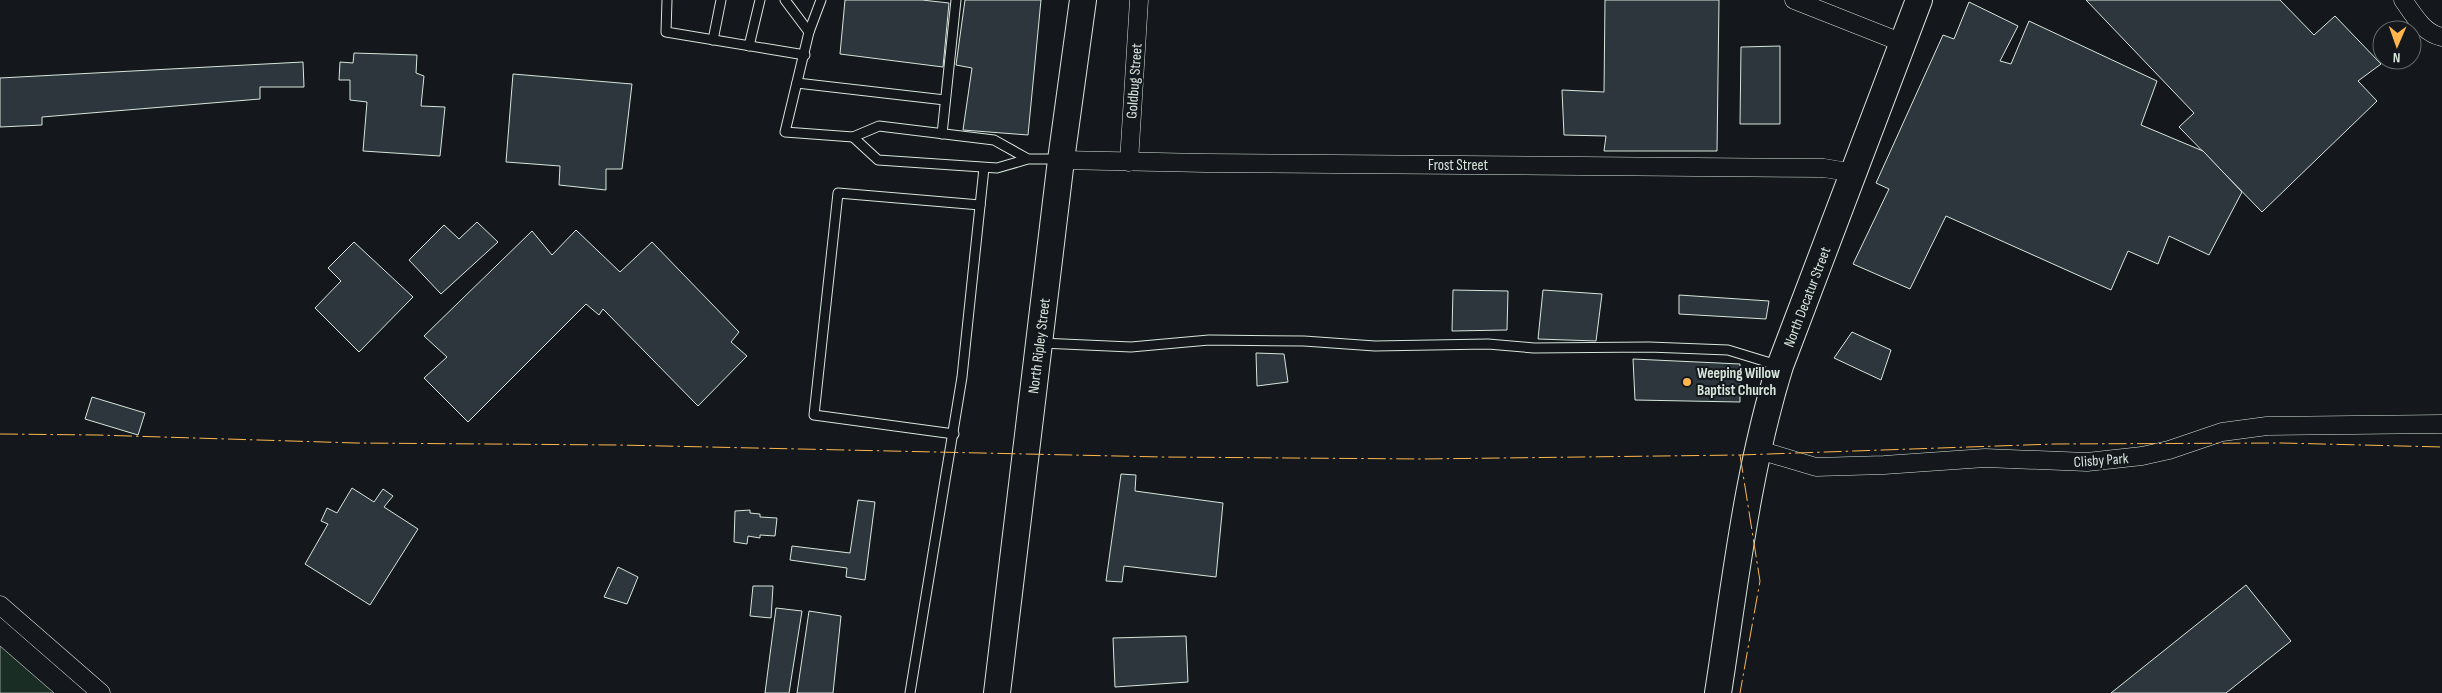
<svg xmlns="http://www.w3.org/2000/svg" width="2442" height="693" font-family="'Sofia Sans Condensed',sans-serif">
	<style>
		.green { fill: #1a2d24; stroke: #939e99 }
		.building { fill: #2c363c; stroke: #d8e6dc }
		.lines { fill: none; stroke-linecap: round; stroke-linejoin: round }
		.lane-casing { stroke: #d8e6dc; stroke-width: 11 }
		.street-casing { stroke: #d8e6dc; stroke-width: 19 }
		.secondary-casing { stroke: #d8e6dc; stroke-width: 28 }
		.lane { stroke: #14181c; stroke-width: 9 }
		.street { stroke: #14181c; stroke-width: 18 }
		.secondary { stroke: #14181c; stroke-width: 26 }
		.power { stroke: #ffb74d; stroke-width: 1; stroke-dasharray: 18 4 2.5 4; stroke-linecap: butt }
		.poi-dot { fill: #ffb74d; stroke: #14181c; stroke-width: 2 }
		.labels { text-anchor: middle; stroke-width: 4; stroke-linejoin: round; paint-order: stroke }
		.street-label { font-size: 15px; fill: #d8e6dc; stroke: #14181c }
		.poi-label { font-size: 15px; font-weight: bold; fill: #d8e6dc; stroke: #14181c; text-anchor: start }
	</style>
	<rect width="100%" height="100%" fill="#14181c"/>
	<polygon class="green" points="0,646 54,693 0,693"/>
	<g class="building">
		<polygon points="845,0 922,0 949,3 943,67 840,54"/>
		<polygon points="965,0 1041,0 1028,135 963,130 972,68 956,65"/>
		<polygon points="1605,0 1719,0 1717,151 1604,151 1606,136 1564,135 1562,90 1604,92"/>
		<polygon points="2086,0 2280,0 2314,35 2335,16 2381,64 2358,81 2377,101 2262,212 2179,127 2194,113"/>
		<polygon points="1969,2 2018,26 2000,61 2011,64 2029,21 2157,81 2141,125 2203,151 2242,192 2209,255 2169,236 2158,264 2128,251 2111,290 1946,216 1910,289 1853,264 1889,189 1876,183 1943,35 1954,39"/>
		<polygon points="1780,46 1780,124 1740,124 1741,47"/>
		<polygon points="354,53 417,55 416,73 424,76 421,106 445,107 440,156 363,151 367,102 350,100 350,80 339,80 340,62 353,63"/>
		<polygon points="303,62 304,87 260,87 260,99 42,117 42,125 0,127 0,78"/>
		<polygon points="513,74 632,84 622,169 606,169 606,190 559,185 560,166 506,162"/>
		<polygon points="477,222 498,242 441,294 409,260 444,225 459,239"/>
		<polygon points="576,230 620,272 652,242 739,332 731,342 747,356 698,406 603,309 599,315 586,304 468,422 424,378 447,357 424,336 532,231 552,255"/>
		<polygon points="354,242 413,297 359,352 315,308 341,281 328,268"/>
		<polygon points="1453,290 1508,291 1507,330 1452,331"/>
		<polygon points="1543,290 1602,294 1596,341 1538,339"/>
		<polygon points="1679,295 1769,301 1766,319 1679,314"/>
		<polygon points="1852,332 1891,350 1881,380 1834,358"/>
		<polygon points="1256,353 1284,354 1288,382 1257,386"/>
		<polygon points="1633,359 1740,364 1740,402 1635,400"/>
		<polygon points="92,397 145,413 138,435 85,419"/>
		<polygon points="1121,474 1136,475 1135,491 1223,503 1216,577 1124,566 1122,582 1106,581"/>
		<polygon points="352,488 374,502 383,489 393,496 384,507 418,529 370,605 305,564 328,524 321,521 327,508 337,513"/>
		<polygon points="858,500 875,502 865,580 846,577 847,568 790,560 792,546 850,553"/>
		<polygon points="750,510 750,513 760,514 760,517 777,518 775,536 760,535 760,538 748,536 747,544 734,542 735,511"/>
		<polygon points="618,567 638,577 627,604 604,597"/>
		<polygon points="2246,585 2291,641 2226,693 2111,693"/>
		<polygon points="753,586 773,586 771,618 750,616"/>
		<polygon points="776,608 802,611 789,693 765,693"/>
		<polygon points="809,611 841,616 833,693 797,693"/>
		<polygon points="1186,636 1188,682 1115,687 1113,638"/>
	</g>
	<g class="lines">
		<g class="lane-casing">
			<g id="lane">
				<polyline points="667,0 666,32 805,55"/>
				<polyline points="785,0 809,32"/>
				<polyline points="821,0 809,32 785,132 853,137"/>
				<polyline points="713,40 721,0"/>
				<polyline points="749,46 760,0"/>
				<polyline points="797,83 945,100"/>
				<polyline points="942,134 956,0"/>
				<polyline points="1028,159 994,140 879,126 853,137 878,160 997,168 1028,159 1058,159"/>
				<polyline points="1041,343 1131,347 1209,340 1304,341 1375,346 1488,344 1534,348 1649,347 1728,350 1777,365"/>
				<polyline points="954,434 814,415 838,193 980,205"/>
				<polyline points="910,693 962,377 984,168"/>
			</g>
		</g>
		<g class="street-casing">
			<g id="street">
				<polyline points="1794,0 1903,43"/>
				<path d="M2403,0C2414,15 2423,33 2442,37"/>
				<polyline points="1061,160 1205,163 1824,168 1854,173"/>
				<polyline points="1129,162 1139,0"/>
				<polyline points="1759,450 1816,467 1884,465 1985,458 2087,462 2142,456 2169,450 2222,432 2267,426 2442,424"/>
				<polyline points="0,605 101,693"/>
			</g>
		</g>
		<g class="secondary-casing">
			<g id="secondary">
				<polyline points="997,693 1061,160 1083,0"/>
				<path d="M1718,693C1735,584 1747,472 1780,366L1919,0"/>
			</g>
		</g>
		<use href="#lane" class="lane"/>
		<use href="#street" class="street"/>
		<use href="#secondary" class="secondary"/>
		<g class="power">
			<polyline points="0,434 97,435 356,443 618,445 1162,457 1422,459 1740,455 2054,444 2282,443 2442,447"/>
			<polyline points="1740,455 1760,581 1740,693"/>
		</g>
	</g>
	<circle class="poi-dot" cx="1687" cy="382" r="5"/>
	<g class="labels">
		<g class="street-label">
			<text transform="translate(1134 81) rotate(-86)" y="5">Goldbug Street</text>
			<text x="1458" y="170">Frost Street</text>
			<text transform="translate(1807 297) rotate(-69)" y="5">North Decatur Street</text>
			<text transform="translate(1039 346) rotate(-83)" y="5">North Ripley Street</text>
			<text transform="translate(2101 460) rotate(-4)" y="5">Clisby Park</text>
		</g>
		<g class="poi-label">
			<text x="1697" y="378">Weeping Willow<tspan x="1697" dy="17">Baptist Church</tspan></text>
		</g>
	</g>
	<g transform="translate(2397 45) rotate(182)"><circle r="24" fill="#14181c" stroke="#626a69"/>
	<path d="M0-4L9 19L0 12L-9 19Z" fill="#ffb74d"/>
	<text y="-8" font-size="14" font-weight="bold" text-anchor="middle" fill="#d8e6dc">N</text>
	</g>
</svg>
